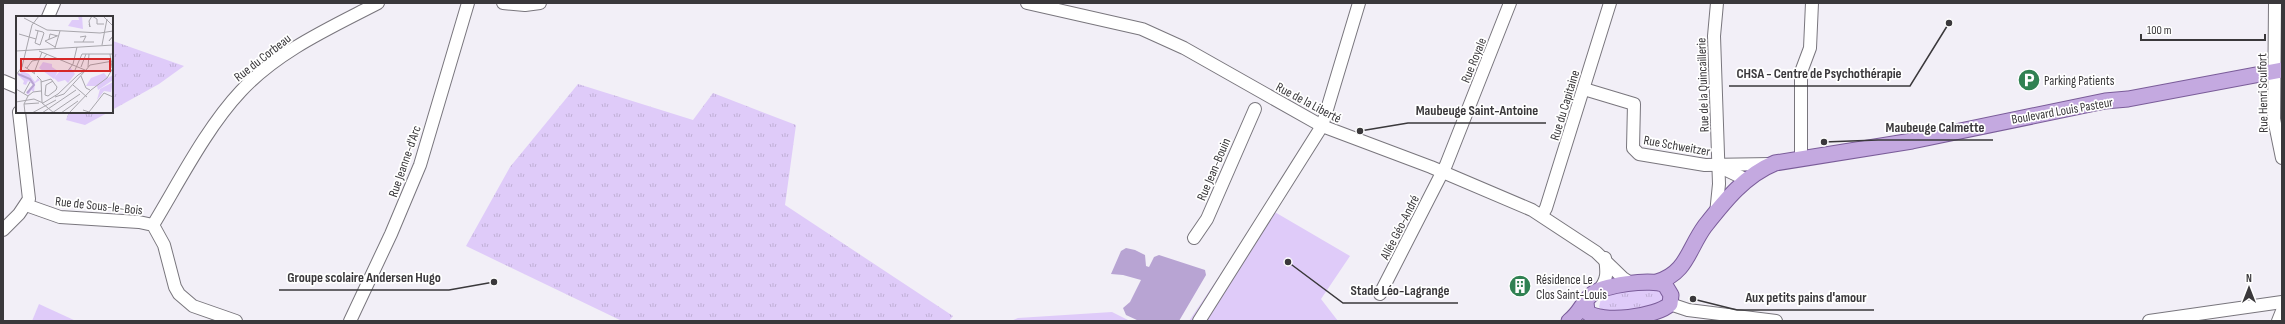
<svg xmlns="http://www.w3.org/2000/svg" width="2285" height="324" font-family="'Sofia Sans Condensed',sans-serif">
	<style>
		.grass { fill: url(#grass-tufts) }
		.green { fill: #dfcbf9 }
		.water { fill: #b8a4d3 }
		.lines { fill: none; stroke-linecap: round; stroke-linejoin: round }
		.minor-casing { stroke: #79767d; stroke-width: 14 }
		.major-casing { stroke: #7a5c99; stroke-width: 17 }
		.minor { stroke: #fff; stroke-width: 12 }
		.major { stroke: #c4a9e0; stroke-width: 15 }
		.labels { text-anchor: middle; stroke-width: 3.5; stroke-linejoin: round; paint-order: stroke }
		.street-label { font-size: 13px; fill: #3a383b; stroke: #fff }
		.poi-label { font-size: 13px; fill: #3a383b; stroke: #fff; text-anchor: start }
		.inset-river { fill: none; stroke: #b8a4d3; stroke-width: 2 }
		.inset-road { fill: none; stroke: #a8a6ac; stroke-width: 1 }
		.view { fill: #d62828; fill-opacity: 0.15; stroke: #d62828; stroke-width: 2 }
		.inset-edge { fill: none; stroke: #3a383b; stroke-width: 2 }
		.leader { fill: none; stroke: #3a383b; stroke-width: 1.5 }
		.callout-dot { fill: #3a383b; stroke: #fff; stroke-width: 1.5 }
		.callout-label { font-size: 14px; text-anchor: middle; font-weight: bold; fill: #3a383b; stroke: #fff; stroke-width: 3.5; stroke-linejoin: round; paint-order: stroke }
	</style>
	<defs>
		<pattern id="grass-tufts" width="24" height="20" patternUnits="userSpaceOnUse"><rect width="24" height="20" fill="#dfcbf9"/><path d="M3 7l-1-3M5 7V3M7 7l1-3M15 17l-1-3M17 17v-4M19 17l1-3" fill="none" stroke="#c0afd6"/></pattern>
	</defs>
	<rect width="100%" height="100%" fill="#f2eff7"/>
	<g class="grass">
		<polygon points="113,41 184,66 159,84 112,110"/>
		<polygon points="578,84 693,120 713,93 796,125 785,205 953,316 949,321 622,321 466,246 510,167"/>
		<polygon points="69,112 109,112 85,125 66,120"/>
		<path d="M1662,289L1666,297C1656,308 1611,318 1599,307L1601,299L1625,290Z"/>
	</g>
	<g class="green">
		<polygon points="1266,207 1350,256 1321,299 1338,321 1189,321"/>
		<polygon points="39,304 76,321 32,321"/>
		<polygon points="1112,312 1130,321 1011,321 1018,318"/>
	</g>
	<polygon class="water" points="1126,248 1135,250 1145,255 1146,266 1149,267 1154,257 1159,255 1205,270 1206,275 1179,321 1139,321 1126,315 1123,308 1130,302 1141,280 1123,275 1111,274 1121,251"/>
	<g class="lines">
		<g class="minor-casing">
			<g id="minor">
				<polyline points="503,3 525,5 540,3"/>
				<polyline points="1027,3 1142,29 1184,48 1322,126 1431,167 1532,210 1596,252 1623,278 1632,284"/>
				<polyline points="2275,3 2274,119 2282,158"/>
				<polyline points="48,17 54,3"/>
				<polyline points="3,81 17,87"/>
				<polyline points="1584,89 1634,104 1633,148 1639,154 1705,165 1772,164"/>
				<polyline points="1801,158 1801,72 1810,48 1812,3"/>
				<polyline points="1718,166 1747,180"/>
				<polyline points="26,205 60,217 139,222 153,225 164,245 175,287 179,294 193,306 236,321"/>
				<polyline points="1716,214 1719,184 1714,36 1717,3"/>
				<polyline points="1542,215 1546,208 1610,3"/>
				<path d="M153,225C179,182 207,127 241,91C278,51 330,28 378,3"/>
				<polyline points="3,230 19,214 29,199 19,112"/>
				<polyline points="1194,238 1207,219 1255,109"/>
				<path d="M1598,291C1608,280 1607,272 1605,258"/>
				<polyline points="1380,294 1446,165 1510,3"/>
				<polyline points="1670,304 1688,310 1776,321"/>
				<polyline points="350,321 391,234 420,165 468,3"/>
				<polyline points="1199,321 1322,126 1359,3"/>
				<polyline points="2149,321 2282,302"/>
				<polyline points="2278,321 2282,311"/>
			</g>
		</g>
		<g class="major-casing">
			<g id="major">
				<path d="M1657,282C1687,273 1688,249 1705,226C1724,202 1745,175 1775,163L1912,141L2105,101L2128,99L2282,70"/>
				<path d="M1569,321C1580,313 1582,303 1591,295C1602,285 1652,278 1665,285L1671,295L1670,304C1657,317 1601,324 1587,312L1586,302"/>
			</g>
		</g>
		<use href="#minor" class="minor"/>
		<use href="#major" class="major"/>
	</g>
	<defs>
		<g id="parking-disc" transform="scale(1.15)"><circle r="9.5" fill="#308152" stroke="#fff"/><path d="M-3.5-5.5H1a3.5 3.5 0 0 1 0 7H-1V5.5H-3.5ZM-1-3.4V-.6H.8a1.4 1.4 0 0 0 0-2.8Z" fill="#fff"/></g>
		<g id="building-disc" transform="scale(1.15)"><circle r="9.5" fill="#308152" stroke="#fff"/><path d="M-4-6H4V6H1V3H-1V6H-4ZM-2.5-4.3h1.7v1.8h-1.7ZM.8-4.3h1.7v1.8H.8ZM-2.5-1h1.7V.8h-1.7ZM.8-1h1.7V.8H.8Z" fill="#fff"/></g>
	</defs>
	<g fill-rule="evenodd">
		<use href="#parking-disc" x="2029" y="80"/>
		<use href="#building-disc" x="1520" y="286"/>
	</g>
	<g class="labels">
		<g class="street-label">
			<text transform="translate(262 57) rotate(-38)" y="5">Rue du Corbeau</text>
			<text transform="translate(1473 60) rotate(-68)" y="5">Rue Royale</text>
			<text transform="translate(1702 85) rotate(-92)" y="5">Rue de la Quincaillerie</text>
			<text transform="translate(2262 93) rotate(-91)" y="5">Rue Henri Sculfort</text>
			<text transform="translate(1309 102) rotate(28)" y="5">Rue de la Liberté</text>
			<text transform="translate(1564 105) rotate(-73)" y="5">Rue du Capitaine</text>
			<text transform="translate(2062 110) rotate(-10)" y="5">Boulevard Louis Pasteur</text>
			<text transform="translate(1677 145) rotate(10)" y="5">Rue Schweitzer</text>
			<text transform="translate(404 161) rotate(-71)" y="5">Rue Jeanne-d'Arc</text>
			<text transform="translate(1213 169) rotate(-67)" y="5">Rue Jean-Bouin</text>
			<text transform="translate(99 205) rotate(6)" y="5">Rue de Sous-le-Bois</text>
			<text transform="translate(1399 227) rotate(-63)" y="5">Allée Géo-André</text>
		</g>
		<g class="poi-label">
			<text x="2044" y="85">Parking Patients</text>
			<text x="1536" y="284">Résidence Le<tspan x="1536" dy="15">Clos Saint-Louis</tspan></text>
		</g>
	</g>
	<g transform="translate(16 16)">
		<rect width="97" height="97" fill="#f2eff7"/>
		<path d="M62,0H66L67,13L52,10L56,4H63ZM27,46L36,48V51L42,55L38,63L23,52ZM88,57L92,62L97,59V64L82,74L81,70H70L75,62Z" fill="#dfcbf9"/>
		<path d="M97,66L95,76L88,75L81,84L84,73Z" fill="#dfcbf9"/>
		<path d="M54,51L59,58L52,67L49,64L42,66L38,62L43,56H51ZM6,55L13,58L19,66L22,62L24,64L19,67L18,76L15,74L13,79L10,77L18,69L12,65L10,69L7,68L8,65L3,60Z" fill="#dfcbf9"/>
		<path class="inset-river" d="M2,58L14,63L18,69L11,77"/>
		<path class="inset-road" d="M76,0L81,3V8H88M87,0L97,10M8,2L31,14L84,17L97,15M73,8L74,11L73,5L76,0M19,14L27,16L28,17L24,29L19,27L22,15M3,18L20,23M97,20L93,25L97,20M64,21L70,20L67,26M33,23L34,18L42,20M58,26H78M86,29L91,3M39,31L29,25L41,20M39,32L44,15M0,35L97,29M23,35L69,54M94,38L96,52M9,51L19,58M65,51L70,38M72,51L73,38M11,52L16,45L27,43L31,38M59,54L66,38H97M70,54L74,49L97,45M70,55H95M51,56L57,48L61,31M18,57L26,36M0,59L6,51L16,9L23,0M21,60L25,64L26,86M65,60L70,72L74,74M37,65L30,69L29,79L32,80L40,74M25,66L35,63L41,71L40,74M57,69L71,81M0,73L12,80M8,77L14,66M42,78L62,59L70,54M39,81L48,78L69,55M0,86L18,83L27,87M26,87L38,97M27,87L42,78M8,88L23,87M67,94L73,96L88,77L97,81M9,97L8,88L12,80L17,76L25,75M16,97L40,84M26,97L60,74M36,97L64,78M45,97L62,85M53,97L75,74L91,62L97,52"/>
		<path class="view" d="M5,43H94V55H5Z"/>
		<rect width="97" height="97" class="inset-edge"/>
	</g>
	<path class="leader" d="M1949 23L1910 86H1729M1360 131L1408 123H1546M1824 142L1878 140H1993M494 282L449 290H279M1288 262L1343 303H1458M1693 299L1737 310H1874"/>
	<g class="callout-dot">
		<circle cx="1949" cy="23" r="4"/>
		<circle cx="1360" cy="131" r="4"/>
		<circle cx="1824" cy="142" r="4"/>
		<circle cx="494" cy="282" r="4"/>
		<circle cx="1288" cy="262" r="4"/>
		<circle cx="1693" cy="299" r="4"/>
	</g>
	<g class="callout-label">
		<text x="1819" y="78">CHSA - Centre de Psychothérapie</text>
		<text x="1477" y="115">Maubeuge Saint-Antoine</text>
		<text x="1935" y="132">Maubeuge Calmette</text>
		<text x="364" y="282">Groupe scolaire Andersen Hugo</text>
		<text x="1400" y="295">Stade Léo-Lagrange</text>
		<text x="1806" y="302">Aux petits pains d'amour</text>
	</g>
	<rect width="2285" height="324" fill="none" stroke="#3a383b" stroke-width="8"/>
	<g transform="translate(2249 288)" stroke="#ffffff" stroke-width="3" paint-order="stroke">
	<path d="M0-3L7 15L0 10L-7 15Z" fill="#3a383b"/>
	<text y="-6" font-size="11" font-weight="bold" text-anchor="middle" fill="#3a383b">N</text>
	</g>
	<path d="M2141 34v6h124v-6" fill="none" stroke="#3a383b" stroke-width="2"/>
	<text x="2147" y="34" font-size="12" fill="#3a383b" stroke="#ffffff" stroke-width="3" paint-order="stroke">100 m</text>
</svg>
